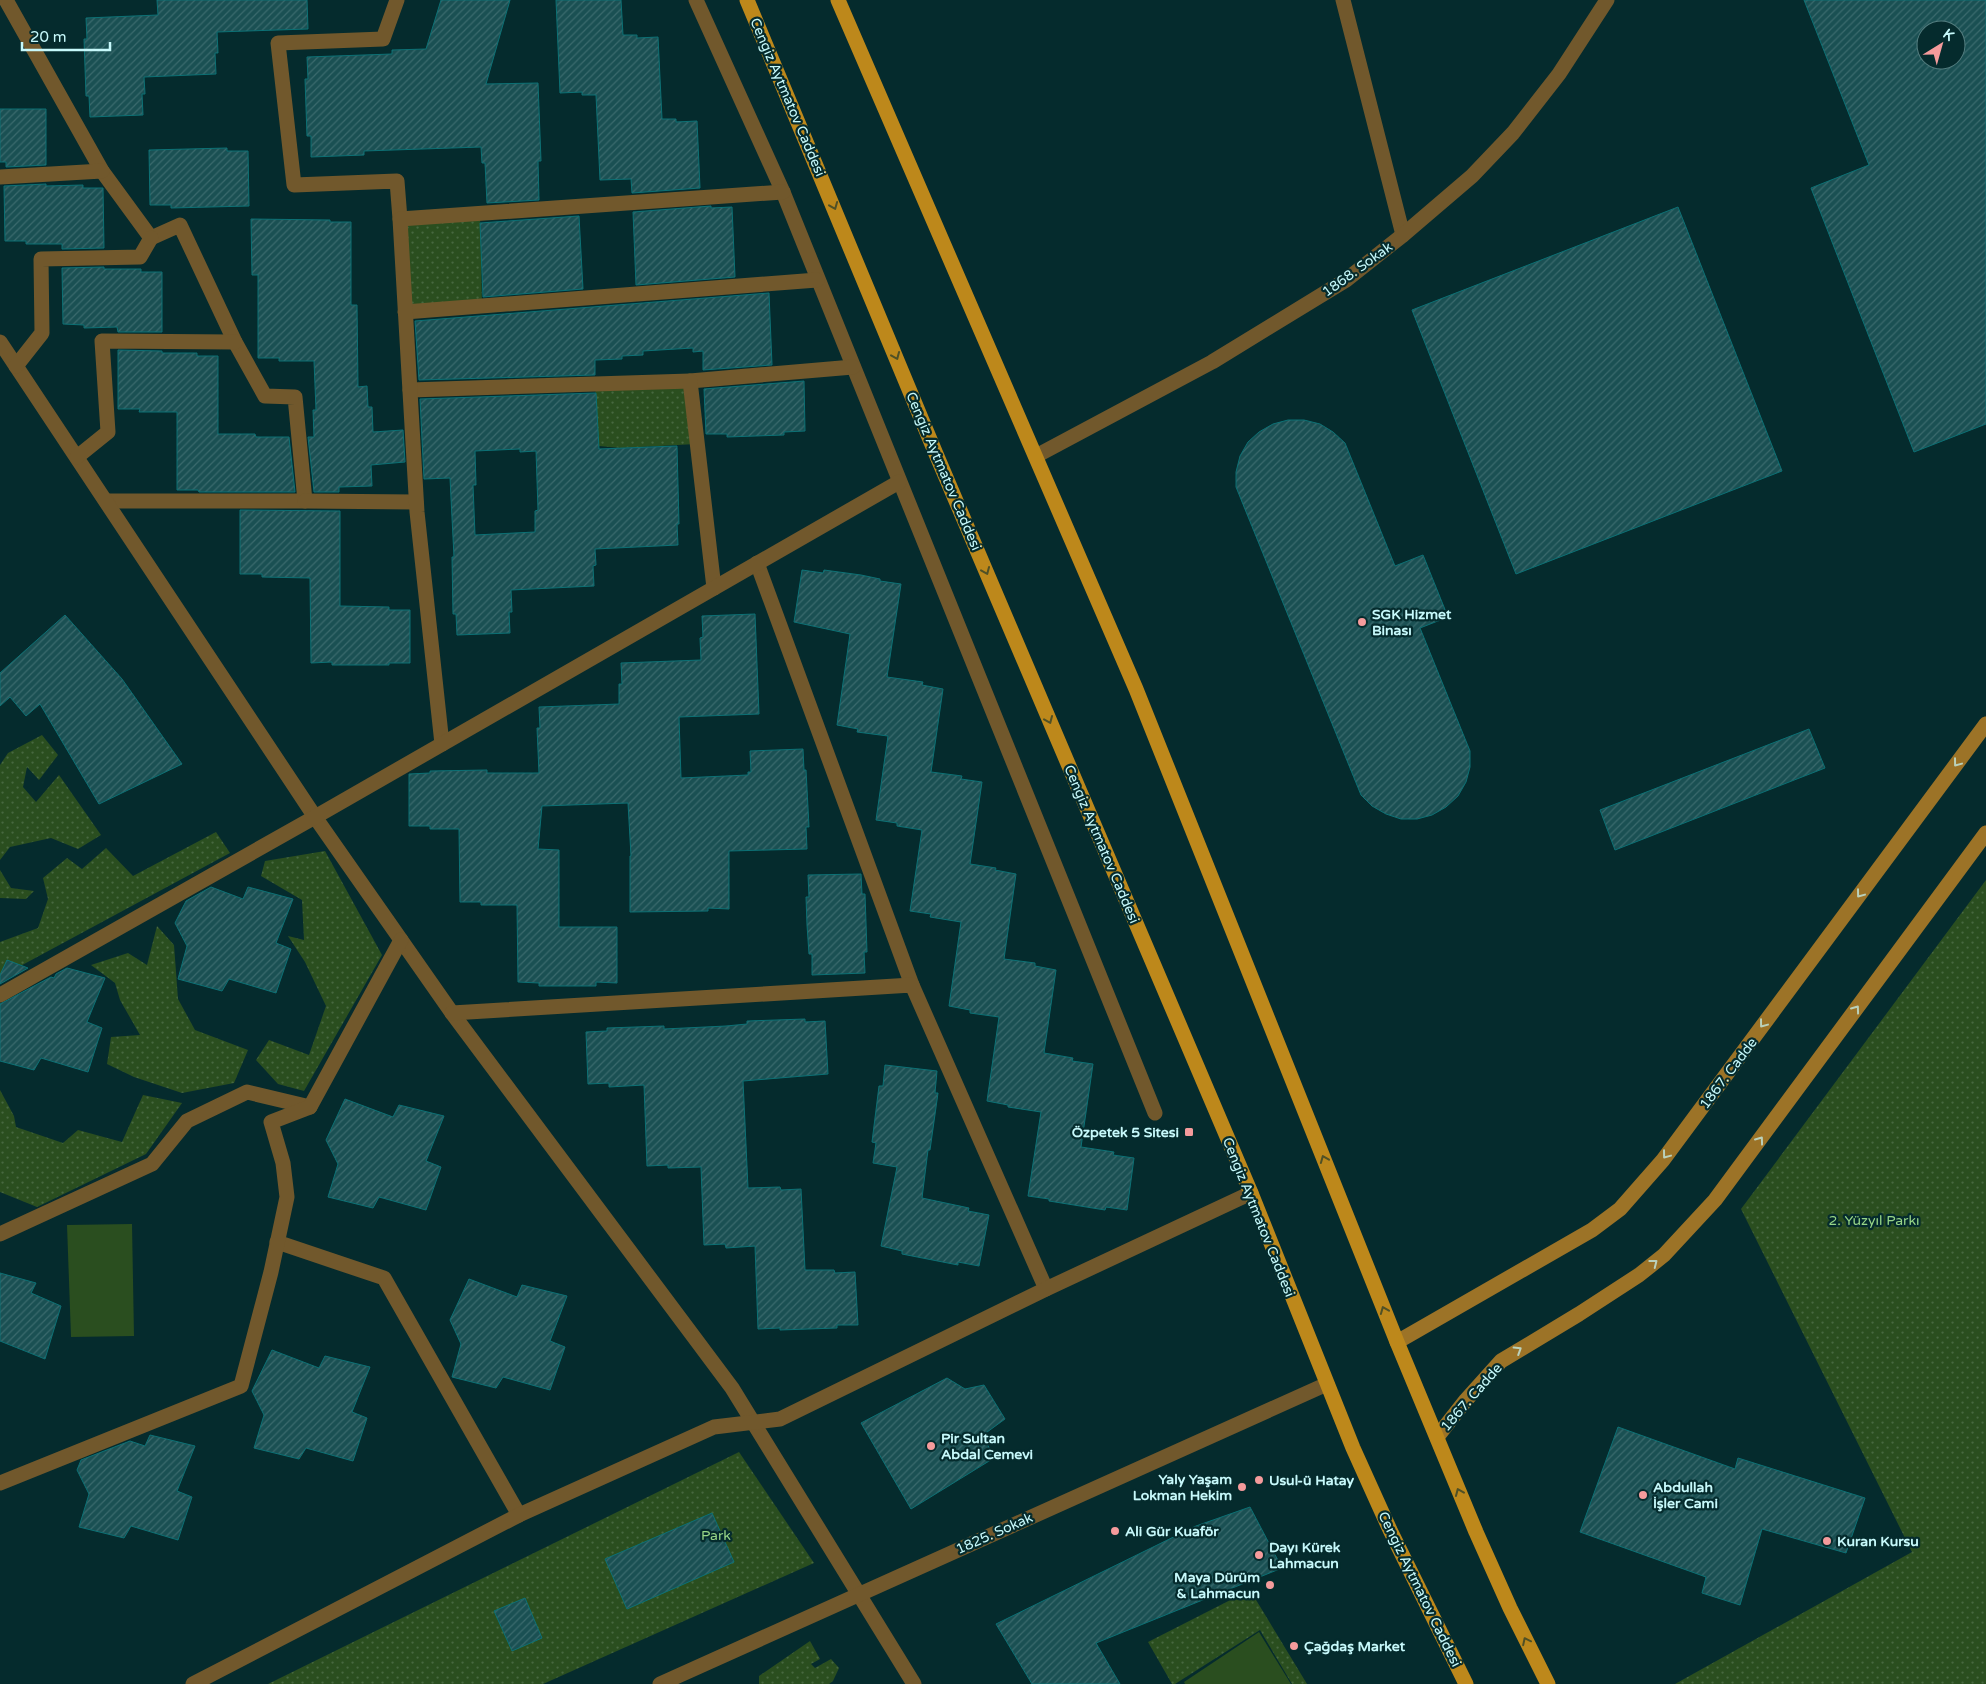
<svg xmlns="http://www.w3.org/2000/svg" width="1986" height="1684" font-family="'Varela Round',sans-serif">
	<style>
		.green { fill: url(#green-dots) }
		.pitch { fill: #2a4e1f }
		.building { fill: url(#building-hatch); stroke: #0c7175; fill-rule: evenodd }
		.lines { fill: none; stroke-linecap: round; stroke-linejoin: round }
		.street { stroke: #71582c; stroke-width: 15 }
		.secondary { stroke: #9c7327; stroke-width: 15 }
		.primary { stroke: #bd881b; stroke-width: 15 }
		.oneway { stroke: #4f5026 }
		.oneway2 { stroke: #bad1bb }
		.poi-dot { fill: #f59b9c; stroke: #052b2d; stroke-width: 2 }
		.labels { text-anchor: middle; stroke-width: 4.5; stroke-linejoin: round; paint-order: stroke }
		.street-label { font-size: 14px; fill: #c7f9fb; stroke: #052b2d }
		.poi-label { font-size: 14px; font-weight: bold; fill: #c7f9fb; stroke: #052b2d; text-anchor: start }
		.park-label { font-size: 14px; fill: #97d587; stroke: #052b2d }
	</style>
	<defs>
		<pattern id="green-dots" width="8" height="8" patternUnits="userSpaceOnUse" patternTransform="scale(1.25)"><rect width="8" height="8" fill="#2a4e1f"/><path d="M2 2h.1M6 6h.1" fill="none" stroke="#476840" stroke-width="1.8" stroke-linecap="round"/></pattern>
		<pattern id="building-hatch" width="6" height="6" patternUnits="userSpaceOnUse" patternTransform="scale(1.25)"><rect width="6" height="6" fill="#1a5053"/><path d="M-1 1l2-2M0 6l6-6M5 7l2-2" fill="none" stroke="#3a6a6d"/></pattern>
	</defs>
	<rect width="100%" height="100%" fill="#052b2d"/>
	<g class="green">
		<polygon points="480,213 482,306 405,312 400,219"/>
		<polygon points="690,381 696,444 621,448 599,446 595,384"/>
		<polygon points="42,735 58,755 39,780 27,767 23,787 36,802 59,775 101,835 78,849 51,838 10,847 0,860 0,765 8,753"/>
		<polygon points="216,832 230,853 0,977 0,942 38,928 48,899 43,878 67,858 82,869 106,848 133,876"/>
		<polygon points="325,851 382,955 304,1091 278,1084 256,1060 269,1040 309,1055 326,1006 305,962 288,936 304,940 302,900 261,876 265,861"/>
		<polygon points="0,870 11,888 34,891 26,899 0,898"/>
		<polygon points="1986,880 1986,1684 1675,1684 1912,1552 1741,1209"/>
		<polygon points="157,926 174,945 178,999 195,1030 248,1050 234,1083 182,1093 134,1077 107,1064 111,1037 140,1035 120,1000 115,983 91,965 128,953 147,965"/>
		<polygon points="0,1090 14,1116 16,1127 63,1143 78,1130 122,1142 143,1095 182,1103 146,1154 37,1207 0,1192"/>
		<polygon points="739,1452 814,1563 543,1684 268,1684"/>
		<polygon points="1250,1590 1307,1684 1292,1684 1260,1630 1175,1684 1172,1684 1148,1642"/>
		<polygon points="810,1641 820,1659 811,1664 815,1668 831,1659 839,1668 833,1681 829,1684 759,1684 759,1676"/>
	</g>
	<g class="pitch">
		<polygon points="132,1224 134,1336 71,1337 67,1225"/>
		<polygon points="1259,1632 1291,1684 1185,1684 1184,1682"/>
	</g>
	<g class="building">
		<polygon points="157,0 307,0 308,29 217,32 218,53 215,53 216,74 144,77 145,94 142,94 143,115 90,117 89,96 86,96 84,39 87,39 86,18 158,15"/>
		<polygon points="441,0 510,0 486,84 538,83 541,161 538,161 539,200 487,203 485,163 482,163 481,147 364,151 364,155 311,157 311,136 307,136 305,79 308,79 307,57 392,54 392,50 426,49"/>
		<polygon points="556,0 621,0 623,35 637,35 637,38 658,37 662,119 676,119 676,122 697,121 700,188 632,193 631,179 600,180 596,95 582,95 582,92 560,93"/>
		<path d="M1804,0H1986V424L1914,452L1811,188L1869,165ZM1926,30H1956V60H1926Z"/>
		<polygon points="0,109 46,109 46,165 6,167 6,162 0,162"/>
		<polygon points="227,148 227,151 248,151 249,206 171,208 171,205 150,205 149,150"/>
		<polygon points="46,184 46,186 83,185 83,188 103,188 104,248 62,249 62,244 26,244 26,241 5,241 4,186"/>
		<polygon points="711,206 711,208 732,207 735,277 636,285 633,212"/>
		<polygon points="1678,207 1782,471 1516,574 1412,310"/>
		<polygon points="579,216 583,289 483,297 480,223"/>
		<polygon points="251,219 330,220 330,222 351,222 351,305 357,305 358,387 367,386 368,407 372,407 373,432 403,430 405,462 371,465 372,486 339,487 339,492 314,492 308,437 314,437 313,410 316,410 314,361 279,361 279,358 258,358 258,275 252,275"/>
		<polygon points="104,267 104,269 141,269 141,272 162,272 162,332 118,332 117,327 84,328 84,325 63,324 62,268"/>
		<polygon points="769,293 772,365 703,370 703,351 693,352 693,348 643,351 643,355 622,356 622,359 595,360 595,375 419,380 415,321"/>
		<polygon points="118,350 162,351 162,353 197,353 197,356 218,356 218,434 255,434 256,437 289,437 295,492 199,492 198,490 177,490 177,412 139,412 140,409 118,409"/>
		<polygon points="804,381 805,431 784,432 784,435 727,437 727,434 706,434 704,389"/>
		<path d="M596,393L599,449L677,446L679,524H677L678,545L595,549L596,565L593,566L594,586L511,590L512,612H509L510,633L457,635L456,614H453L452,557H454L450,478L424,479L420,399ZM520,449V452L536,451L538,510L535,511V532L475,535L473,485H476L475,451Z"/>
		<polygon points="1288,420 1304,420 1320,424 1333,432 1345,443 1395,566 1423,555 1448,617 1420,628 1470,751 1470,767 1466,782 1458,796 1446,807 1432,815 1417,819 1401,819 1386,814 1372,806 1361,795 1236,487 1236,472 1240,456 1248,442 1259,432 1273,424"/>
		<polygon points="240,510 340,511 340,606 389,607 389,610 410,610 410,663 389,663 389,665 332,665 332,662 311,663 310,578 262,577 262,574 240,574"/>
		<polygon points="802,570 823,573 824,570 861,575 880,579 880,581 901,584 887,677 923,682 922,685 943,689 931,772 962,776 961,779 982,782 970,864 996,868 995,870 1016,874 1004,959 1035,963 1035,966 1056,970 1044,1053 1073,1058 1072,1061 1093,1064 1081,1147 1114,1152 1113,1155 1134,1158 1127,1210 1106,1207 1105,1210 1049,1201 1049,1199 1028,1196 1041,1112 1008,1107 1008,1105 987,1101 999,1017 970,1013 970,1010 949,1006 961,922 930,917 931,914 910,911 922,830 897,826 897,823 876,820 888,736 857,732 858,729 837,725 850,634 794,622"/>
		<polygon points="755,614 759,714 679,717 681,778 748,775 748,772 751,772 750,751 803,749 804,770 806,770 809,827 806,827 807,849 729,851 729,909 708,908 708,911 630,912 630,856 631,856 628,803 542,806 538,849 559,850 559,927 617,927 617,983 596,982 596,986 539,986 539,983 518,982 517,905 481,905 481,902 460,902 459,829 430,829 430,826 409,826 409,774 430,773 430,771 487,770 487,773 539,773 537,728 540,728 539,707 619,704 619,684 622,684 621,663 701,660 700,638 703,637 702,616"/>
		<polygon points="65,615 122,679 182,764 99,804 40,704 26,716 10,697 0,706 0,673"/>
		<polygon points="1809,729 1825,768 1615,850 1600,810"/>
		<polygon points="861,874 862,894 865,894 867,952 864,952 865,973 812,975 812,954 809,954 807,925 806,897 809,897 808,875"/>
		<polygon points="211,887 243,899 248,887 293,899 276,943 291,949 276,993 229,979 222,991 178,979 187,946 175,923 186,901"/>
		<polygon points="7,960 28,968 0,984 0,975"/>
		<polygon points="67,968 105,978 87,1022 102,1028 88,1072 41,1058 34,1070 0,1061 0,1004 51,977 54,978 56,974"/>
		<polygon points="805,1019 805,1022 825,1021 828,1074 743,1081 748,1188 780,1187 781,1190 801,1189 805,1270 834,1270 835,1273 855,1272 858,1325 837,1325 837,1328 780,1330 780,1328 758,1329 755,1246 726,1248 725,1244 704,1245 701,1167 668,1168 668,1165 647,1166 644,1085 609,1087 609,1083 588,1084 586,1032 607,1031 607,1028 664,1026 664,1029 726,1026 747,1024 747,1021"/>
		<polygon points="885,1065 937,1071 935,1093 938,1093 930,1150 928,1150 922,1198 969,1208 968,1211 989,1215 979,1266 958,1262 958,1265 902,1254 902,1251 881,1246 897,1167 873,1163 876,1143 872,1142 879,1086 883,1086"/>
		<polygon points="345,1099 393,1117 399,1105 444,1116 426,1161 441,1167 426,1210 379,1197 373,1208 328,1197 338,1164 326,1140"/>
		<polygon points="0,1273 36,1283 31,1293 61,1306 45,1359 0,1341"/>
		<polygon points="469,1279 517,1297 522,1285 567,1296 550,1341 565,1347 550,1390 503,1377 496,1388 452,1377 461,1344 450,1320"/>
		<polygon points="272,1350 319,1368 325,1356 370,1367 352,1412 367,1418 353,1461 306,1448 299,1459 254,1448 264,1415 252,1391"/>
		<polygon points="947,1378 965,1389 984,1385 1005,1419 983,1435 994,1458 911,1509 861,1423"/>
		<polygon points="1618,1427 1735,1469 1738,1458 1865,1498 1846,1553 1762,1529 1740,1605 1702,1593 1706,1577 1580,1532"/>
		<polygon points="150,1435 195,1446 177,1491 192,1497 178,1540 131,1526 124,1538 79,1527 89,1494 77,1470 81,1460 130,1441 145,1446"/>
		<polygon points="1250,1507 1282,1568 1096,1643 1120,1684 1032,1684 996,1624 1196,1526"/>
		<polygon points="712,1513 734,1562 627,1609 605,1559"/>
		<polygon points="525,1598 542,1638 512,1651 494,1611"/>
	</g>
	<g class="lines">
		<g class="street">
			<polyline points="6,0 102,171 151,238 180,225 235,342 265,396 295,397 305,501 106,501"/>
			<polyline points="397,0 383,39 278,43 294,185 397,181 400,219"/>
			<polyline points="696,0 783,192 1155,1113"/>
			<polyline points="1343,0 1403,235"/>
			<polyline points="0,177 102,171"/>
			<polyline points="405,312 817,280"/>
			<polyline points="0,342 315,817 452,1013 732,1388 914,1684"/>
			<polyline points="16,366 42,333 41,259 140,257 151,238"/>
			<polyline points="690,381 853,367"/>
			<polyline points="410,390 690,381 714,588"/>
			<polyline points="1036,456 1212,362 1346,280 1403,235 1472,176 1513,133 1559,74 1607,0"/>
			<polyline points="77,457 108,432 102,341 235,342"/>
			<polyline points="305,501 416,502"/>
			<polyline points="757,563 912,985"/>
			<polyline points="442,744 417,512 400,219 783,192"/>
			<polyline points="0,995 315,817 899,482"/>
			<polyline points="452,1013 912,985 1046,1289"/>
			<polyline points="0,1234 152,1164 187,1121 247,1092 310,1107"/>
			<polyline points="277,1242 384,1278 519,1515"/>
			<polyline points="0,1483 241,1386 271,1272 287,1197 283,1163 271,1122 310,1107 401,940"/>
			<polyline points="193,1684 519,1515 714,1427 780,1419 1046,1289 1251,1193"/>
			<polyline points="660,1684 1327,1384"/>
		</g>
		<g class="secondary">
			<polyline points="1397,1342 1592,1230 1620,1209 1663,1160 1986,724"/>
			<polyline points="1437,1437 1466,1400 1501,1361 1579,1314 1639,1275 1664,1255 1715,1200 1986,833"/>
		</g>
		<g class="primary">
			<polyline points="747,0 936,454 1251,1193 1353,1448 1390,1530 1466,1684"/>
			<polyline points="838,0 1136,689 1397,1342 1476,1532 1510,1608 1548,1684"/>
		</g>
	</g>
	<defs><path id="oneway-chevron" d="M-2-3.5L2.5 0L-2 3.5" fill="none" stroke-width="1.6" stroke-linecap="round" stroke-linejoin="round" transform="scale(1.25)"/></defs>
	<g class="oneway">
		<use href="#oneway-chevron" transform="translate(834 206) rotate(68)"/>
		<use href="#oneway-chevron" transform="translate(896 356) rotate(67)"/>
		<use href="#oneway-chevron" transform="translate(986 571) rotate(67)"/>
		<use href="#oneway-chevron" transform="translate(1049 720) rotate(67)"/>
		<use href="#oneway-chevron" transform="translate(1324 1159) rotate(-112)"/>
		<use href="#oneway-chevron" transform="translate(1384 1310) rotate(-112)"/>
		<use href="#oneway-chevron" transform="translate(1459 1492) rotate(-113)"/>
		<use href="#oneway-chevron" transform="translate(1526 1641) rotate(-116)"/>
	</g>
	<g class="oneway2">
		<use href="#oneway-chevron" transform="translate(1957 763) rotate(127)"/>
		<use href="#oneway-chevron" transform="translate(1860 894) rotate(127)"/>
		<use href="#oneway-chevron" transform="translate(1856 1009) rotate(-54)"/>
		<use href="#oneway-chevron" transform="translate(1763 1024) rotate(127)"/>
		<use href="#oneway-chevron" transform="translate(1760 1140) rotate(-54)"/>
		<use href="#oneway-chevron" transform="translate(1666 1155) rotate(127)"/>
		<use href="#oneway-chevron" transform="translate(1654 1263) rotate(-38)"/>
		<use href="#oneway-chevron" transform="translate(1518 1350) rotate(-32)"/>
	</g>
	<g class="poi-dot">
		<circle cx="1362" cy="622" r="5"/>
		<rect x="1184" y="1127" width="10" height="10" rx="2.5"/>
		<circle cx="931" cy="1446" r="5"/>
		<circle cx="1259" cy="1480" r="5"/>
		<circle cx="1242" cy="1487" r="5"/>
		<circle cx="1643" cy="1495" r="5"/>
		<circle cx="1115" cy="1531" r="5"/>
		<circle cx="1827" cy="1541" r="5"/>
		<circle cx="1259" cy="1555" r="5"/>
		<circle cx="1270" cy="1585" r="5"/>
		<circle cx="1294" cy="1646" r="5"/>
	</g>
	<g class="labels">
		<g class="street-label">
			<text transform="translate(788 97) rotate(67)" y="5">Cengiz Aytmatov Caddesi</text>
			<text transform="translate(1357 269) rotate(-36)" y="5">1868. Sokak</text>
			<text transform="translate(944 471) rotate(67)" y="5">Cengiz Aytmatov Caddesi</text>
			<text transform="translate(1102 844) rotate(67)" y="5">Cengiz Aytmatov Caddesi</text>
			<text transform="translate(1728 1073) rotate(-53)" y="5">1867. Cadde</text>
			<text transform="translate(1259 1217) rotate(68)" y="5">Cengiz Aytmatov Caddesi</text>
			<text transform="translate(1471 1397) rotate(-49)" y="5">1867. Cadde</text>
			<text transform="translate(994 1533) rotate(-24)" y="5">1825. Sokak</text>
			<text transform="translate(1420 1589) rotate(64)" y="5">Cengiz Aytmatov Caddesi</text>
		</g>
		<g class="poi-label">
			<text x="1372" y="619">SGK Hizmet<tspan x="1372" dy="16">Binası</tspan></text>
			<text x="1179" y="1137" text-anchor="end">Özpetek 5 Sitesi</text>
			<text x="941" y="1443">Pir Sultan<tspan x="941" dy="16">Abdal Cemevi</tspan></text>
			<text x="1232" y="1484" text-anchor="end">Yaly Yaşam<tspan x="1232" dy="16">Lokman Hekim</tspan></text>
			<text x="1269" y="1485">Usul-ü Hatay</text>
			<text x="1653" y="1492">Abdullah<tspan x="1653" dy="16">İşler Cami</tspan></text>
			<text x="1125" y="1536">Ali Gür Kuaför</text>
			<text x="1837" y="1546">Kuran Kursu</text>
			<text x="1269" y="1552">Dayı Kürek<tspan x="1269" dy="16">Lahmacun</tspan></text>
			<text x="1260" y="1582" text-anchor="end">Maya Dürüm<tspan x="1260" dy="16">&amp; Lahmacun</tspan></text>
			<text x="1304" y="1651">Çağdaş Market</text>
		</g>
		<g class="park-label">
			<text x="1874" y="1225">2. Yüzyıl Parkı</text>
			<text x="716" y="1540">Park</text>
		</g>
	</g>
	<g transform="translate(1941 45) rotate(37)"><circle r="24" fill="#052b2d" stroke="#537d7f"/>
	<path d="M0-4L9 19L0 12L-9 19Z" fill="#f59b9c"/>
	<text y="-8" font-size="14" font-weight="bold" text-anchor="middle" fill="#c7f9fb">K</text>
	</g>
	<path d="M22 42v8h88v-8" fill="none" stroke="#c7f9fb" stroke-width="2.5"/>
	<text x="30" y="42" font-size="15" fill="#c7f9fb" stroke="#052b2d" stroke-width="4" paint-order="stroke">20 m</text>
</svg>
